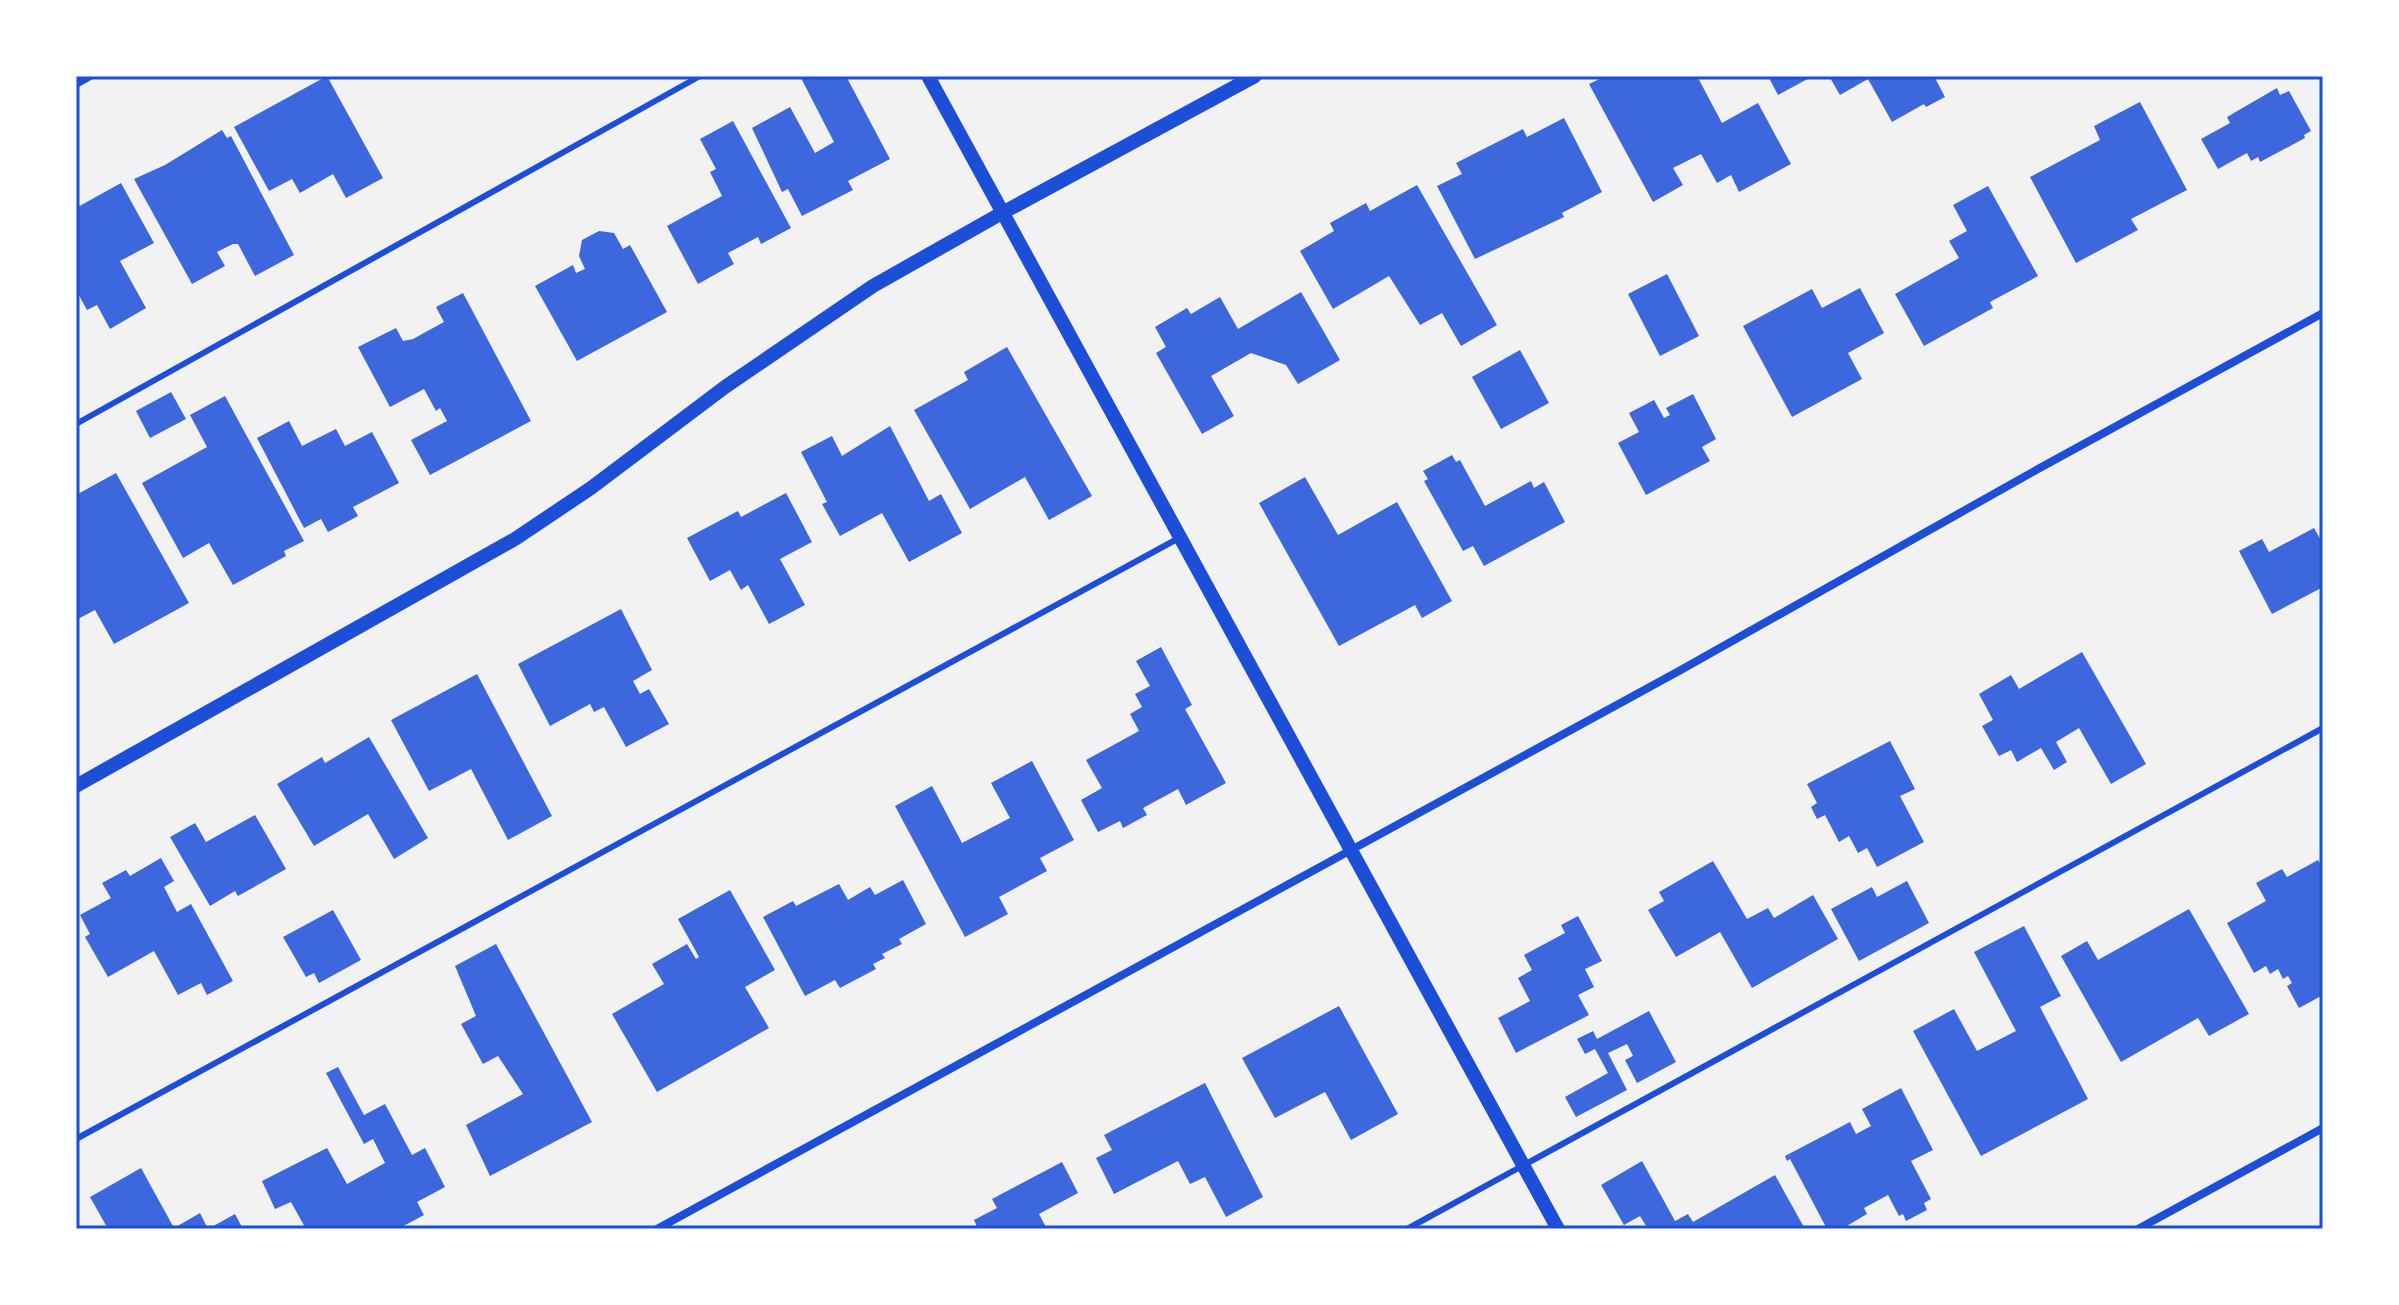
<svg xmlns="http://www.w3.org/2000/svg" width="2399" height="1305" font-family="'Sofia Sans Condensed',sans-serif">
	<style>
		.building { fill: #3d67dc }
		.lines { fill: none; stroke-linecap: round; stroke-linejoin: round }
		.service { stroke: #1d4ed8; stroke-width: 6 }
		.minor { stroke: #1d4ed8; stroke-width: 8 }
		.tertiary { stroke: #1d4ed8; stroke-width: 14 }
		.neatline { fill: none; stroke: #1d4ed8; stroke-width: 3 }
	</style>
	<rect width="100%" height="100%" fill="#f2f2f2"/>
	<g class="building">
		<polygon points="327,76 383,178 346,198 333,174 300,193 292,179 269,191 234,127"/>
		<polygon points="805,76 846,76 890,159 848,181 853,190 802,216 788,189 782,192 752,128 790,107 815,153 834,142 801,78"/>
		<polygon points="1606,76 1697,76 1722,123 1758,103 1791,164 1739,192 1731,175 1717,183 1701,154 1673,168 1683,185 1653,202 1589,84"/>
		<polygon points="1768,76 1813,76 1778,95"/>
		<polygon points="1829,76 1934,76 1945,97 1926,107 1924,104 1892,122 1868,79 1840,95"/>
		<polygon points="2277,88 2280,95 2289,91 2311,131 2304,135 2305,138 2260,162 2258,157 2251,161 2247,153 2218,169 2201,139 2230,123 2227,117"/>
		<polygon points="2140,102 2187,190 2131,219 2138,230 2076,263 2030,177 2100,140 2094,126"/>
		<polygon points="1564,118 1602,192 1562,213 1564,217 1475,259 1437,186 1462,174 1456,163 1523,129 1527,137"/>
		<polygon points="733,121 791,228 761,244 758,237 728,253 734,264 698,284 667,226 722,196 710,172 716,169 700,139"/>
		<polygon points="222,130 227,138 231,136 294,255 255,276 238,244 233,244 217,252 225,266 192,284 134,179 165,165"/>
		<polygon points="121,183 154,243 120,261 146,308 110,329 97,305 87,310 76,290 76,208"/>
		<polygon points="1417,185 1497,325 1461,346 1442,313 1420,325 1389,276 1333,309 1300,251 1334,231 1330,223 1366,203 1370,211"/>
		<polygon points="1988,186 2038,276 1990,302 1993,308 1924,346 1895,294 1959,258 1949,241 1967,231 1953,205"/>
		<polygon points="599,231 614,233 623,249 630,245 667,312 577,361 535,286 573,265 576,273 585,269 579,256 582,240"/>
		<polygon points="1667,274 1699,336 1660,356 1628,294"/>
		<polygon points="1860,288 1884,333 1848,353 1862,379 1792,417 1743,326 1812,289 1822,308"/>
		<polygon points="1301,292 1340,360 1298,384 1286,365 1251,353 1211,376 1234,416 1202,434 1156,353 1166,347 1155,327 1187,308 1191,314 1220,297 1238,329"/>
		<polygon points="463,293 531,421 430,475 411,440 447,421 440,408 436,411 424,389 390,407 358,347 396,328 403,341 413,339 444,322 436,307"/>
		<polygon points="1007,347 1092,496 1049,520 1025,477 970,509 914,410 968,380 964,372"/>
		<polygon points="1520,350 1549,403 1501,429 1472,377"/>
		<polygon points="171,392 186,419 150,438 136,411"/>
		<polygon points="1693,394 1716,439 1702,447 1710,461 1646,495 1618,443 1639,432 1629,413 1654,400 1664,418 1670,415 1666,408"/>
		<polygon points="225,396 304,541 284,551 286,556 233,585 209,543 183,558 142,483 207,447 190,415"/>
		<polygon points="289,421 302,446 336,429 345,446 372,432 399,483 353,507 358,516 328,532 321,519 304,528 257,438"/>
		<polygon points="890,426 929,501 941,494 962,533 909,562 882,513 840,536 822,504 827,502 801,452 832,436 842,456"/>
		<polygon points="1452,455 1456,462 1460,460 1485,506 1531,481 1534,488 1544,482 1565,522 1484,566 1473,546 1463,551 1424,481 1428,479 1423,471"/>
		<polygon points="116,473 189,603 114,644 95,610 76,620 76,495"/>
		<polygon points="1305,477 1338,535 1397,502 1452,601 1422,618 1415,605 1339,646 1259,503"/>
		<polygon points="786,493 812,542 780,559 805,605 769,624 748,585 741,590 730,570 710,581 687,538 738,511 741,517"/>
		<polygon points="2314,528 2323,544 2323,587 2272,614 2239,551 2262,539 2269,552"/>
		<polygon points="621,609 652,670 633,681 640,694 649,689 669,724 626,747 604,707 594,712 590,704 550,726 518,664"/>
		<polygon points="1161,647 1192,705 1185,709 1226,783 1186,805 1178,789 1143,808 1147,815 1123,828 1120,821 1098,832 1081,800 1102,788 1086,760 1139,731 1130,714 1142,707 1135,694 1150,686 1136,661"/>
		<polygon points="2082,652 2146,764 2111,784 2079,728 2056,742 2067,762 2054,770 2041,748 2017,762 2011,750 1999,756 1982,726 1993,720 1979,694 2011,675 2019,689"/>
		<polygon points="477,674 552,816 508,840 471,769 429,791 391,720"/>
		<polygon points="369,737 428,838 394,859 368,814 314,846 277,784 322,757 325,763"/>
		<polygon points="1890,741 1915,789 1900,796 1924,842 1877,867 1867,848 1858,853 1849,836 1839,842 1825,815 1817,819 1811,807 1817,803 1807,784"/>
		<polygon points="1032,761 1074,840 1040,858 1047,871 999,897 1008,914 965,937 895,806 932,786 962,843 1010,818 991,783"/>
		<polygon points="255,815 286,869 238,896 235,891 210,906 170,837 195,823 206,842"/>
		<polygon points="161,858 174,881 164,887 177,912 191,904 233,981 207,995 201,983 178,995 154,951 108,977 85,937 90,934 80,915 111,898 102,883 126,870 130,876"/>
		<polygon points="2318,860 2321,865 2323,864 2323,995 2299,1008 2287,986 2292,983 2288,976 2283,979 2278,969 2270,974 2266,966 2254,973 2227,923 2266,901 2256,883 2282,869 2287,877"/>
		<polygon points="1713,861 1747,919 1768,908 1774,918 1813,895 1838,939 1752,988 1720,932 1676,957 1648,910 1664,901 1659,892"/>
		<polygon points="903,880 926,924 899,939 902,944 882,954 885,958 873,964 876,969 840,988 835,980 805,996 763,917 793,901 796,906 839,884 848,900 870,887 875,895"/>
		<polygon points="1907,881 1929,923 1859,961 1831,909 1872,887 1877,897"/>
		<polygon points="730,890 775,970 745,987 769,1028 657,1092 612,1014 664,984 652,964 687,944 696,959 699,957 678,919"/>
		<polygon points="2189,909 2249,1014 2209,1036 2198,1018 2121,1062 2061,956 2087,941 2098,960"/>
		<polygon points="333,910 361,960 319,983 314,973 306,977 283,937"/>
		<polygon points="1578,916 1602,961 1585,969 1594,987 1578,995 1589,1015 1516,1053 1498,1018 1530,1001 1518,978 1532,970 1524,955 1565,933 1561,925"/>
		<polygon points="2024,926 2061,996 2040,1007 2088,1099 1981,1156 1913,1031 1954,1009 1977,1051 2016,1031 1974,952"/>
		<polygon points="496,944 592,1122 490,1176 466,1125 523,1094 498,1056 483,1064 461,1024 476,1016 455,966"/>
		<polygon points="1339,1006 1398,1114 1351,1140 1325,1092 1275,1118 1242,1058"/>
		<polygon points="1649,1011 1676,1062 1637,1083 1625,1060 1633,1056 1627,1044 1608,1053 1627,1090 1576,1117 1565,1097 1608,1073 1595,1049 1585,1054 1577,1039 1593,1031 1597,1039"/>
		<polygon points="338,1067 364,1115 385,1104 412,1155 425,1148 445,1187 417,1202 424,1215 398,1229 306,1229 291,1202 275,1209 262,1181 327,1148 347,1184 385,1163 373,1139 364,1144 326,1073"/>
		<polygon points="1205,1083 1263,1197 1226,1217 1205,1177 1190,1184 1178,1161 1114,1194 1096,1158 1112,1150 1104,1135"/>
		<polygon points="1901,1088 1933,1150 1911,1161 1931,1199 1924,1203 1927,1210 1906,1221 1903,1214 1899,1216 1888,1195 1864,1208 1867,1214 1845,1227 1846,1229 1827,1229 1790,1159 1787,1161 1785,1156 1850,1122 1856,1134 1871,1126 1862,1109"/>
		<polygon points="1642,1161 1675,1221 1688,1214 1693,1222 1775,1175 1805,1229 1648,1229 1640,1216 1624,1225 1601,1185"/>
		<polygon points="1062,1162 1078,1193 1039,1214 1047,1229 978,1229 974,1220 997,1208 992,1199"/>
		<polygon points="141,1168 174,1228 200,1213 208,1229 235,1214 243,1229 108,1229 90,1197"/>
	</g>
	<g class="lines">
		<g class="service">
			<polyline points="76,424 700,76"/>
			<polyline points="76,1139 1179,538"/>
			<polyline points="1407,1229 2323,728"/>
		</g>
		<g class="minor">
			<polyline points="76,84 90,76"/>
			<polyline points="657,1229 1679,671 2038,469 2323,313"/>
			<polyline points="2138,1229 2323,1128"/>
		</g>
		<g class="tertiary">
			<polyline points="928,76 1558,1229"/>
			<polyline points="76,786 515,539 591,488 725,387 873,286 1002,213 1255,76"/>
		</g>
	</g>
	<rect width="2399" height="1305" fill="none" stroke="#ffffff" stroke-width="156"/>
	<rect x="78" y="78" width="2243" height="1149" class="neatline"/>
</svg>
